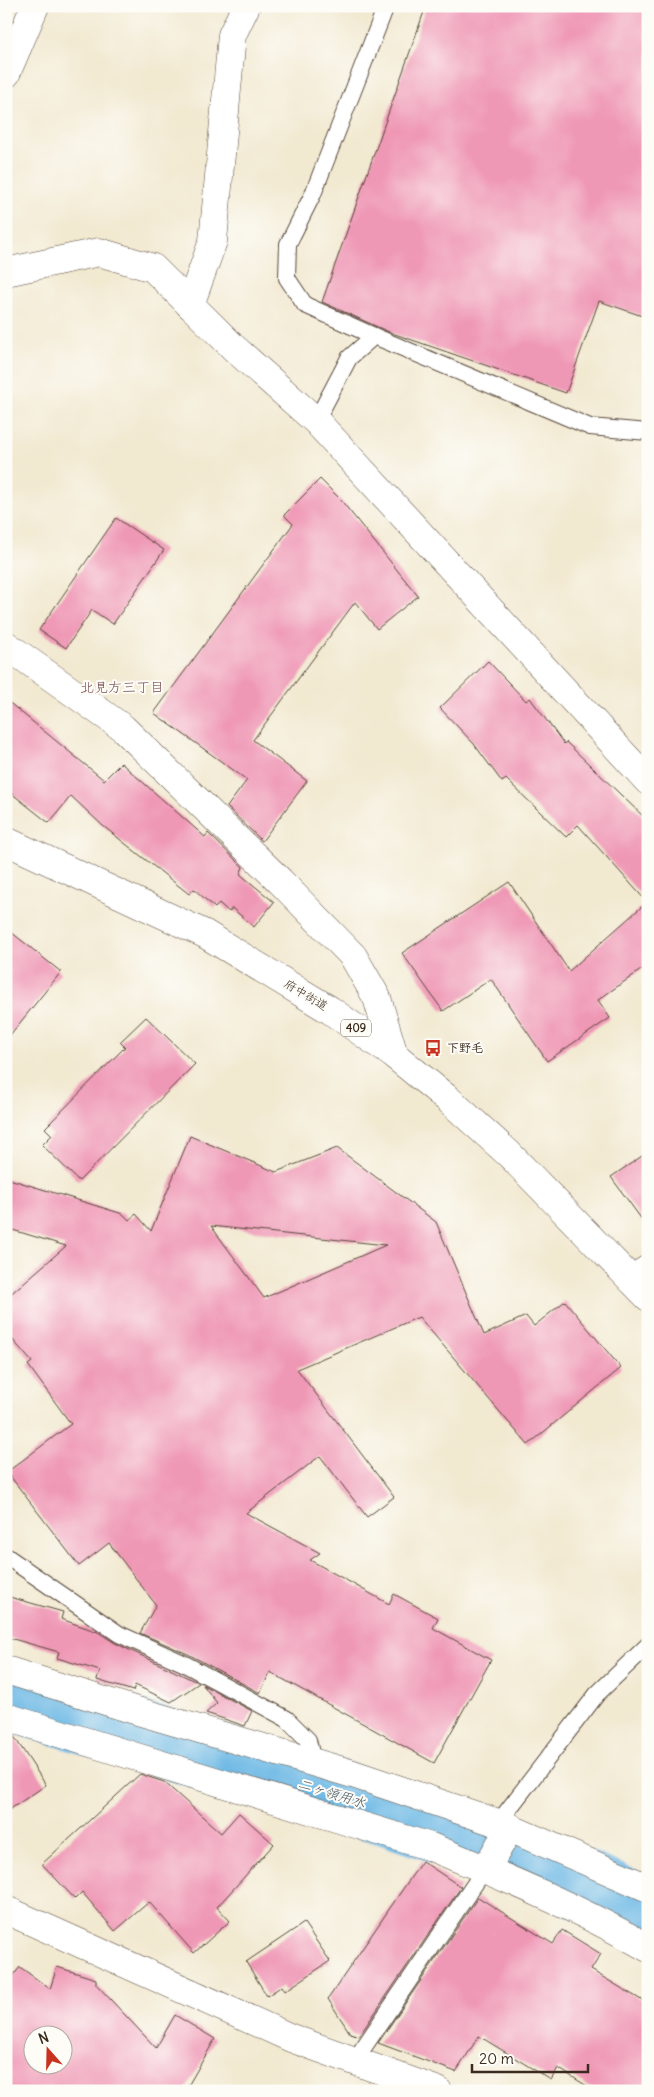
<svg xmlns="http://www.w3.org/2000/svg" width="654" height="2097" font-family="Delius,'Klee One',sans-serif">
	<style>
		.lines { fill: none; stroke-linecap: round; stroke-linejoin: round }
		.river { stroke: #6bb7e5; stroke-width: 70 }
		.building { fill: #ef98b6; fill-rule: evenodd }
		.service-casing { stroke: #564739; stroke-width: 18 }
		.minor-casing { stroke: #564739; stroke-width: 29 }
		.trunk-casing { stroke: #564739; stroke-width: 29 }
		.motorway-casing { stroke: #564739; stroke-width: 29 }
		.service { stroke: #fff; stroke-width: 16 }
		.minor { stroke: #fff; stroke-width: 28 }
		.trunk { stroke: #fff; stroke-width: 28 }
		.motorway { stroke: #fff; stroke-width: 28 }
		.labels { text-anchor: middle; stroke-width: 4; stroke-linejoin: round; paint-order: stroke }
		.shield { fill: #fdfcf7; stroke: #75695f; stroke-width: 1 }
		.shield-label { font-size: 11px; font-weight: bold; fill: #3b2a1e }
		.street-label { font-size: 12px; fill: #3b2a1e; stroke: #fdfcf7 }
		.poi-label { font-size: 12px; font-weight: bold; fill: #3b2a1e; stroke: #fdfcf7; text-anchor: start }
		.neighbourhood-label { font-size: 14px; fill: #7a5053; stroke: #fdfcf7 }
		.water-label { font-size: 14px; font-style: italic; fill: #4c5b64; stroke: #fdfcf7 }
	</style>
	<rect width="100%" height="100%" fill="#fdfcf7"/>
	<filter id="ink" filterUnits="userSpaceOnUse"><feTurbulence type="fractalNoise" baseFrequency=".02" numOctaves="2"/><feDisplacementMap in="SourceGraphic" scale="10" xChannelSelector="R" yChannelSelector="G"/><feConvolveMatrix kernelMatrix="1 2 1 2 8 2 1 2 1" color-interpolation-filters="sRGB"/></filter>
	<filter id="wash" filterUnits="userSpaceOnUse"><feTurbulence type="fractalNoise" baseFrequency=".0096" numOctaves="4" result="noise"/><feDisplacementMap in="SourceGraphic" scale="20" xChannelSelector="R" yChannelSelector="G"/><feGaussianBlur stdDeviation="1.12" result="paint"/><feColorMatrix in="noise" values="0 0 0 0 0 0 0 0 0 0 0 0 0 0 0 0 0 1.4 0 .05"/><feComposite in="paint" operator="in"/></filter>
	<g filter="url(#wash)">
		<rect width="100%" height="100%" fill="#f2e9d1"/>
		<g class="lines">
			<polyline class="river" points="6,1695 386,1810 516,1855 633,1907 648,1916"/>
		</g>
		<g id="blocks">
			<g class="building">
				<polygon points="426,6 648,6 648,318 599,301 566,393 389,332 322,302"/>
				<polygon points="320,479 340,499 418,596 377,629 355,602 253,740 307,781 262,841 227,807 247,780 154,713 293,524 284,515"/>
				<polygon points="116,518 164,550 113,624 92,610 66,648 39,630"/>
				<polygon points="488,661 526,701 530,698 564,744 566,742 648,821 648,965 598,1000 610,1018 547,1061 491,979 443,1011 402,953 509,882 569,971 647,902 578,825 566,837 506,779 502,782 474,744 440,708"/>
				<polygon points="6,700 104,780 121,763 205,837 208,833 243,867 240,874 274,902 254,927 232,908 229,912 219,903 215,908 194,889 189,894 103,826 71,796 49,823 6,789"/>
				<polygon points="6,928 61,972 6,1040"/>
				<polygon points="146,1017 195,1064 79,1181 42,1145 52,1135 45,1128 125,1047 120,1042"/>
				<path d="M190,1136L276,1172L337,1148L436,1222L484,1335L526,1316L534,1326L565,1301L621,1368L528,1445L419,1317L297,1369L394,1497L367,1517L320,1456L246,1513L320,1553L310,1560L389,1604L394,1594L438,1618L433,1628L491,1660L434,1763L270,1672L260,1693L188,1654L140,1633L156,1605L109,1543L79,1566L7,1472L71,1424L28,1365L32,1362L6,1332V1298L66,1246L6,1228V1178L123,1214L129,1220L136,1214L151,1231ZM211,1226L386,1245L264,1298Z"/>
				<polygon points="648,1152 648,1228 611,1177"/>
				<polygon points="6,1596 63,1612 61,1619 98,1632 115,1643 199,1683 171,1702 135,1685 133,1691 97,1680 100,1671 57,1658 59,1652 6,1637"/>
				<polygon points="203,1685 252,1711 245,1726 206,1713 217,1703"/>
				<polygon points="6,1733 13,1735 46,1785 6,1812"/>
				<polygon points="140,1774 164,1782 221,1833 239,1813 274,1844 217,1907 230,1921 194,1953 149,1902 115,1931 82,1892 75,1899 42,1864"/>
				<polygon points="422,1861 461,1887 359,2036 350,2033 328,1999"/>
				<polygon points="478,1897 553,1944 562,1930 601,1954 591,1970 648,2004 648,2091 595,2091 558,2068 551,2080 479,2036 456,2072 378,2043"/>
				<polygon points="304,1923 330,1961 285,1991 282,1986 267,1996 246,1962"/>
				<path d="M20,1967L50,1989L57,1967L96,1979V1984L156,2048L175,2015L215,2039L185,2091H6V1985ZM32,2034H62V2064H32Z"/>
			</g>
		</g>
	</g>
	<g filter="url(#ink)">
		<use href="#blocks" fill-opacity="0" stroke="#564739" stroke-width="1"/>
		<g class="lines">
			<g class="service-casing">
				<g id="service">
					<polyline points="386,6 313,194 288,244 287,278 305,305 374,336 590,427 648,432"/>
					<polyline points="316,421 349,358 374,336"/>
					<polyline points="6,1556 119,1634 183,1663 287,1719 308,1740 313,1763"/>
					<polyline points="498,1823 597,1694 648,1645"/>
					<polyline points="355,2060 489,1863"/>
				</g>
			</g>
			<g class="minor-casing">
				<g id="minor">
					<polyline points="6,272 99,252 153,268 234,348 316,421 648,781"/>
					<polyline points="190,305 213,241 232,35 246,6"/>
					<polyline points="6,645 123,728 280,881 353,956 377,998 394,1055"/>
					<polyline points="632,1280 648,1269"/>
					<polyline points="6,1670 134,1710 353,1774 498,1823 648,1888"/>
					<path d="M6,1717L431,1847C502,1876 581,1909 648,1948"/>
					<polyline points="490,1862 510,1827"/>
					<polyline points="6,1910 291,2038 438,2091"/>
				</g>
			</g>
			<g class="trunk-casing">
				<polyline id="trunk" points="6,841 205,934 330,1010 394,1055 449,1100 509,1154 648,1297"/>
			</g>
			<g class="motorway-casing">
				<polyline id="motorway" points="6,74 35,6"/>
			</g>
			<use href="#service" class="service"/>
			<use href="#minor" class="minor"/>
			<use href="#trunk" class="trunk"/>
			<use href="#motorway" class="motorway"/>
		</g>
	</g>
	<defs>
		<g id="bus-bare" transform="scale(1.35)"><path d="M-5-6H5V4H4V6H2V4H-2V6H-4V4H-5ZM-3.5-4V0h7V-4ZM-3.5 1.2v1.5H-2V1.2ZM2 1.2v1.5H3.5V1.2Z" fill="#c8321e" stroke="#fdfcf7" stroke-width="2.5" paint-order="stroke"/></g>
	</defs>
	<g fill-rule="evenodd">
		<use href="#bus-bare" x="433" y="1048"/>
	</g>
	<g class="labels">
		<rect class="shield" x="341" y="1019.5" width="30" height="17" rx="4"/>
		<g class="shield-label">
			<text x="356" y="1032">409</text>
		</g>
		<g class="street-label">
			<text transform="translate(306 995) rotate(31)" y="4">府中街道</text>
		</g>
		<g class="poi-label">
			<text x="447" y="1052">下野毛</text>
		</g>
		<g class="neighbourhood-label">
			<text x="122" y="692">北見方三丁目</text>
		</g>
		<g class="water-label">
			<text transform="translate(332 1793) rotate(17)" y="5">二ヶ領用水</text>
		</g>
	</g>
	<rect width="654" height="2097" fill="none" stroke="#fdfcf7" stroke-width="25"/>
	<g transform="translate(48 2050) rotate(340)"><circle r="24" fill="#fdfcf7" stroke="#afa8a0"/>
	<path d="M0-4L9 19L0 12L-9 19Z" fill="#c8321e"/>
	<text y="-8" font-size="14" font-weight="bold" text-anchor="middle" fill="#3b2a1e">N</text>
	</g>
	<path d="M472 2064v8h116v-8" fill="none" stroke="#3b2a1e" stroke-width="2.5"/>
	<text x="479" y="2064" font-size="15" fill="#3b2a1e" stroke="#fdfcf7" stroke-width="4" paint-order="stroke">20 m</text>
</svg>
